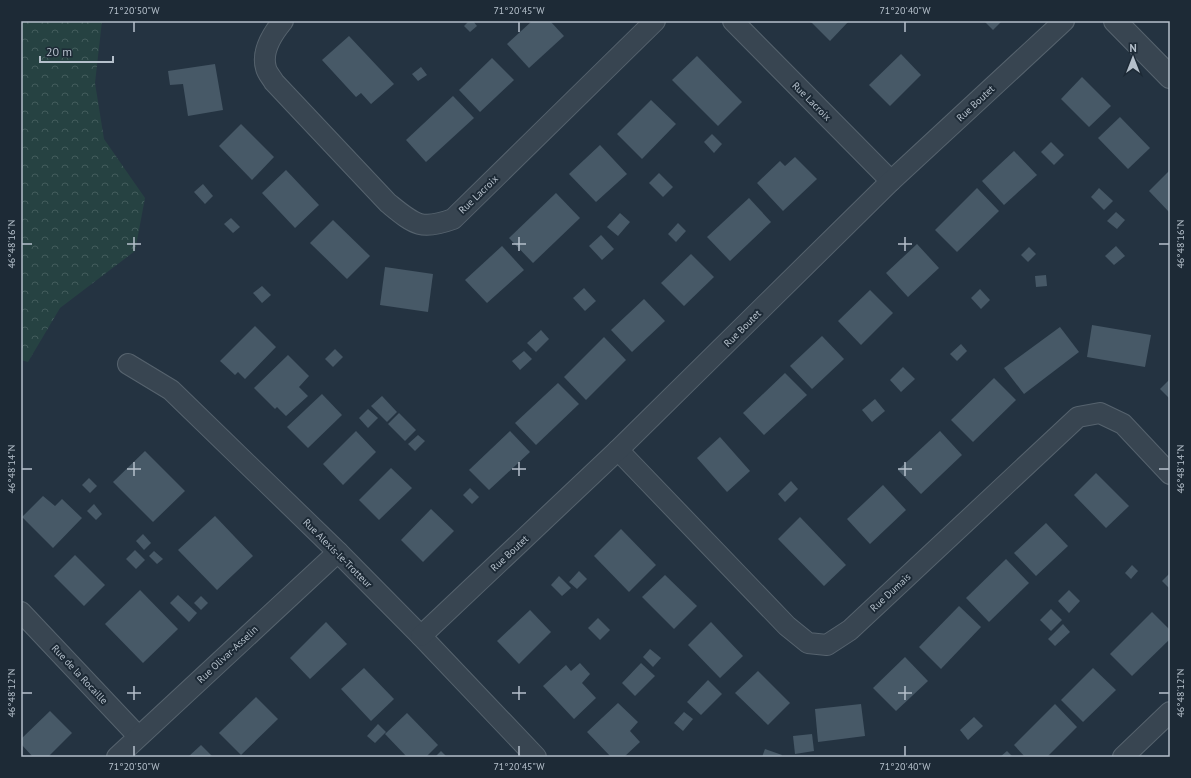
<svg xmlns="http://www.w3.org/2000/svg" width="1191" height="778" font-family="'PT Sans',sans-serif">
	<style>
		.forest { fill: url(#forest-crowns) }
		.building { fill: #475967 }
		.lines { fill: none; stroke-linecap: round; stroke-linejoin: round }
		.minor-casing { stroke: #56636e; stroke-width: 22 }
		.tertiary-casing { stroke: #56636e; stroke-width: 24 }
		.minor { stroke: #384551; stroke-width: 20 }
		.tertiary { stroke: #384551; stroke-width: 22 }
		.ticks { fill: none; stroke: #b5c0cb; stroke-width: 1.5 }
		.labels { text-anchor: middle; stroke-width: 4; stroke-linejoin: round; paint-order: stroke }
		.street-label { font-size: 10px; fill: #b5c0cb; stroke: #1d2a36 }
		.neatline { fill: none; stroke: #b5c0cb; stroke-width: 1.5 }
		.ticks-label { font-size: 10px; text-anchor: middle; fill: #b5c0cb }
	</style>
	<defs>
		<pattern id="forest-crowns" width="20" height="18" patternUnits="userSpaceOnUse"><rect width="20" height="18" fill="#264242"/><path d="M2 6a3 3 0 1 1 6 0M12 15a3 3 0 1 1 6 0" fill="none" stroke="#435c5c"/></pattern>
	</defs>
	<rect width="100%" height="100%" fill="#243341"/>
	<polygon class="forest" points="21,21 102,21 95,83 104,139 145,198 135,251 60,308 28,362 21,360"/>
	<g class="building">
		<polygon points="469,21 473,21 477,26 470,32 464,26"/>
		<polygon points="532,21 550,21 564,36 529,68 507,44"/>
		<polygon points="810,21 849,21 830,41"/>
		<polygon points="984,21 1002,21 993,30"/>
		<polygon points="349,36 394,84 371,104 361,93 356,97 322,60"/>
		<polygon points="901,54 921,75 890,106 869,85"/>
		<polygon points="697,56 742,102 718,126 672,80"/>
		<polygon points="492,58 514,80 480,112 459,90"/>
		<polygon points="215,64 223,110 188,116 183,84 170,85 168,71"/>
		<polygon points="421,67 427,75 418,81 412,74"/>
		<polygon points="1082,77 1111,106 1089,127 1061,99"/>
		<polygon points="453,96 474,118 426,162 406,140"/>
		<polygon points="651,100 676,124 642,159 617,134"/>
		<polygon points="1120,117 1150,148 1128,169 1098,138"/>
		<polygon points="241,124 274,157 252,180 219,146"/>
		<polygon points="712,134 722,144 714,153 704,142"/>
		<polygon points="1051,142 1064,155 1054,165 1041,152"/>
		<polygon points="600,145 627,174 596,202 569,174"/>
		<polygon points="1014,151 1037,175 1004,205 982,181"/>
		<polygon points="795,157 817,179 783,211 757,183 780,161 785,166"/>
		<polygon points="286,170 319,205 295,228 262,193"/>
		<polygon points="1170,170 1170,213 1149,191"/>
		<polygon points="659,173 673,187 663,197 649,183"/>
		<polygon points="203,184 213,196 205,204 194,192"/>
		<polygon points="977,188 999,211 957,252 935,230"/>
		<polygon points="1099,188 1113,201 1104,210 1091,197"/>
		<polygon points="556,193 580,218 533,263 509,238"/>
		<polygon points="749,198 771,222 730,261 707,237"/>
		<polygon points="1116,212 1125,220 1117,229 1107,221"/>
		<polygon points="620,213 630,222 618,236 607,227"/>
		<polygon points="231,218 240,227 233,233 224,224"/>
		<polygon points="333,220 370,256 347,279 310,243"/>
		<polygon points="678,223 686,231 676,242 668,234"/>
		<polygon points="601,235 614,249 602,260 589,246"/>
		<polygon points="917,244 939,268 908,297 886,273"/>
		<polygon points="502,246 524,270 487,303 465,280"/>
		<polygon points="1116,246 1125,256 1114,265 1105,256"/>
		<polygon points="1029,247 1036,254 1028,262 1021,255"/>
		<polygon points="691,254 714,277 684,306 661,283"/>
		<polygon points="385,267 433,274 428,312 380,305"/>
		<polygon points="1046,275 1047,286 1036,287 1035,276"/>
		<polygon points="262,286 271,295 262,303 253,293"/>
		<polygon points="584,288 596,301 585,311 573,298"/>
		<polygon points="980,289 990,300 981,309 971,298"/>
		<polygon points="870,290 893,313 861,345 838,321"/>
		<polygon points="644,299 665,321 632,352 611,330"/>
		<polygon points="1092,325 1151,335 1145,367 1087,357"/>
		<polygon points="255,326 276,347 245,379 238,372 235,375 220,361"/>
		<polygon points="1060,327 1079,352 1024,394 1004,368"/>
		<polygon points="541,330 549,339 536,352 527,343"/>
		<polygon points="822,336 844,359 812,389 790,366"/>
		<polygon points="604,337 626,360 586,400 564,377"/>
		<polygon points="961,344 967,351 957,361 950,354"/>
		<polygon points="335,349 343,357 333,367 325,359"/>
		<polygon points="524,351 532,359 520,370 512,361"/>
		<polygon points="288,355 309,376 299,387 308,396 286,416 277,407 275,409 254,388"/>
		<polygon points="903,367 915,379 901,392 890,380"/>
		<polygon points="785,373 807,395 764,435 743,413"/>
		<polygon points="994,378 1016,400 973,442 951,420"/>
		<polygon points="1170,379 1170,399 1160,389"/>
		<polygon points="558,383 579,404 536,445 515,423"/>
		<polygon points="322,394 342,415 308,448 287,427"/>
		<polygon points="382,396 397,412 387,422 371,406"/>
		<polygon points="875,399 885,411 872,422 862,410"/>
		<polygon points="368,409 378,418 368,428 359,418"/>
		<polygon points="399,413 416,430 405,441 388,424"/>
		<polygon points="356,431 376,452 343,485 323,464"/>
		<polygon points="510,431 530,452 489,490 469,470"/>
		<polygon points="940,431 962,455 921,494 898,470"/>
		<polygon points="418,435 425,441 415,451 408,444"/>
		<polygon points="720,437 750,471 727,492 697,458"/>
		<polygon points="145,451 185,491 153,522 113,482"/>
		<polygon points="391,468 412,488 379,520 359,500"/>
		<polygon points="1096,473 1129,506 1106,528 1074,495"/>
		<polygon points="89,478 97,486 90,493 82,485"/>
		<polygon points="791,481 798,489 785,502 778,494"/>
		<polygon points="883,485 906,510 870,544 847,519"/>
		<polygon points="470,488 479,497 472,504 463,495"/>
		<polygon points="43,496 55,506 62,499 82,518 53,548 22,517"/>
		<polygon points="94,504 102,514 96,520 87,511"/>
		<polygon points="431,509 454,531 423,562 401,540"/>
		<polygon points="215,516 253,556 217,590 178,550"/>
		<polygon points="800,517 846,565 824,586 778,539"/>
		<polygon points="1046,523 1068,546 1036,576 1014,553"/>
		<polygon points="621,529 656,565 629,592 594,556"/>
		<polygon points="143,534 151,543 144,550 136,541"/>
		<polygon points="135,550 145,560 136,569 126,559"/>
		<polygon points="154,551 163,559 157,564 149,556"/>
		<polygon points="75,555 105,585 84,606 54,576"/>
		<polygon points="1006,559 1029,583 989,622 966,598"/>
		<polygon points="1132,565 1138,571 1131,579 1125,573"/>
		<polygon points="579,571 587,579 577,589 569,582"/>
		<polygon points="1170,573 1170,589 1162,581"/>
		<polygon points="665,575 697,606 674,629 642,597"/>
		<polygon points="559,576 571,588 562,596 551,585"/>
		<polygon points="140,590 178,629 143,663 105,624"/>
		<polygon points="1069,590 1080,601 1069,613 1058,601"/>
		<polygon points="178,595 197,613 189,622 170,603"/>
		<polygon points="201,596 208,603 201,610 194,603"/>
		<polygon points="959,606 981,627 941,669 919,647"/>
		<polygon points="1051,609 1062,620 1051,631 1040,620"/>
		<polygon points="530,610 551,632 519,664 497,641"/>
		<polygon points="1152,612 1170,630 1170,639 1132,676 1110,654"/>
		<polygon points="598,618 610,630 600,640 588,628"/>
		<polygon points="326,622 347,644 310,679 290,658"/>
		<polygon points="711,622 743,656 720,678 688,645"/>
		<polygon points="1063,624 1070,632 1055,646 1048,639"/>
		<polygon points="650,649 661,658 653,667 643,657"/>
		<polygon points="905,657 928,681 896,711 873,688"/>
		<polygon points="580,663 590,674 582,683 596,698 574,719 543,686 566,665 571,671"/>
		<polygon points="641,663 655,676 635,696 622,683"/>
		<polygon points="364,668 394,699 371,721 341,689"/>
		<polygon points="1093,668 1116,690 1083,722 1061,700"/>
		<polygon points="758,671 790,703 768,725 735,693"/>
		<polygon points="708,680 722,694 701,715 687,702"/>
		<polygon points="256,697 278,719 241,755 219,733"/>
		<polygon points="618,703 638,722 630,731 640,742 624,757 611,757 587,732"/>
		<polygon points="861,704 865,736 818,742 815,709"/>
		<polygon points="1055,704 1077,727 1047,757 1025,757 1014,745"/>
		<polygon points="50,711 72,733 48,757 33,757 21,744 21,739"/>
		<polygon points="684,712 693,719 683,731 674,723"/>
		<polygon points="407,713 438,745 426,757 407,757 385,734"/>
		<polygon points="974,717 983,726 968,740 960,730"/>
		<polygon points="378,724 386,732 375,743 367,736"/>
		<polygon points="812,734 814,751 795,754 793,736"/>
		<polygon points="201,745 213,757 188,757"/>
		<polygon points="765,749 782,755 781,757 762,757"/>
		<polygon points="441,751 447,757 435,757"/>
		<polygon points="1007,751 1013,757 1000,757"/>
	</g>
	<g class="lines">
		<g class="minor-casing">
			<g id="minor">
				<path d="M283,21C273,33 261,51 266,68C267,73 272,78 274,82L388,203C414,224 420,231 453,219L655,21"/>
				<polyline points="733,21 891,181"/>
				<polyline points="128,364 171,390 338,552 421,636 536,757"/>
				<polyline points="618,450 787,626 808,643 827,645 850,630 1078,417 1100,413 1123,424 1170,474"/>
				<polyline points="21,612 138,736"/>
				<polyline points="421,636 618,450 891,181 1064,21"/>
				<polyline points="117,757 338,552"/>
				<polyline points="1123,757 1170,712"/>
			</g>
		</g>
		<g class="tertiary-casing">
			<polyline id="tertiary" points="1115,21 1170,77"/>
		</g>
		<use href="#minor" class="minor"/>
		<use href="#tertiary" class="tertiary"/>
	</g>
	<path class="ticks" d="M134,22V32M519,22V32M905,22V32M134,237V251M519,237V251M905,237V251M22,244H32M127,244H141M512,244H526M898,244H912M1159,244H1169M134,462V476M519,462V476M905,462V476M22,469H32M127,469H141M512,469H526M898,469H912M1159,469H1169M134,686V700M519,686V700M905,686V700M22,693H32M127,693H141M512,693H526M898,693H912M1159,693H1169M134,746V756M519,746V756M905,746V756"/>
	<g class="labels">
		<g class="street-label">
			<text transform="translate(812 101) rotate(45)" y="4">Rue Lacroix</text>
			<text transform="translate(975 103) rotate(-43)" y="4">Rue Boutet</text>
			<text transform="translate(478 194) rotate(-44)" y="4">Rue Lacroix</text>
			<text transform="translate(742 328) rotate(-45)" y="4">Rue Boutet</text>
			<text transform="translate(338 553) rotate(45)" y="4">Rue Alexis-le-Trotteur</text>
			<text transform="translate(509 553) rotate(-43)" y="4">Rue Boutet</text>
			<text transform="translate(890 592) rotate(-43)" y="4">Rue Dumais</text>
			<text transform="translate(227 654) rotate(-43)" y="4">Rue Olivar-Asselin</text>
			<text transform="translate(80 674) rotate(47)" y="4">Rue de la Rocaille</text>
		</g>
	</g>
	<rect width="1191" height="778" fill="none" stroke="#1d2a36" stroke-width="44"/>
	<g transform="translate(1133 58)" stroke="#1d2a36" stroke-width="3" paint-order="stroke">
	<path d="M0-3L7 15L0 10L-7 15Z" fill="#b5c0cb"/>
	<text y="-6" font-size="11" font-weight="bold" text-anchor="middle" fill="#b5c0cb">N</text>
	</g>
	<path d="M40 56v6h73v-6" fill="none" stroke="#b5c0cb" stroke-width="2"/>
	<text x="46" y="56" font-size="12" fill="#b5c0cb" stroke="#1d2a36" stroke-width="3" paint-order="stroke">20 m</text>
	<rect x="22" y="22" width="1147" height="734" class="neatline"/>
	<g class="ticks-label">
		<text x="134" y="14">71°20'50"W</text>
		<text x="519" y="14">71°20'45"W</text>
		<text x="905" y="14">71°20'40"W</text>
		<text transform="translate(11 244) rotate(-90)" y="4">46°48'16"N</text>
		<text transform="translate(1180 244) rotate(-90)" y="4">46°48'16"N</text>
		<text transform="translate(11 469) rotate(-90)" y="4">46°48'14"N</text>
		<text transform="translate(1180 469) rotate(-90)" y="4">46°48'14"N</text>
		<text transform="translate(11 693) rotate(-90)" y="4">46°48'12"N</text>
		<text transform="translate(1180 693) rotate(-90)" y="4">46°48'12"N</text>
		<text x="134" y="770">71°20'50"W</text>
		<text x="519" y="770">71°20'45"W</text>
		<text x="905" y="770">71°20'40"W</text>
	</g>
</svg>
